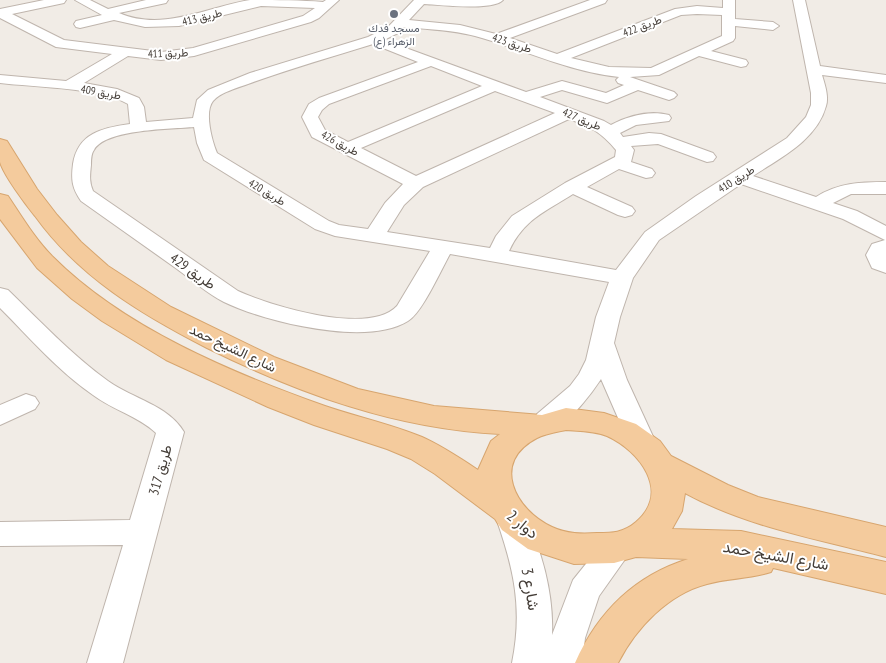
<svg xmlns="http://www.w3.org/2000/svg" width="886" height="663" font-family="'PT Sans Narrow',Vazirmatn,sans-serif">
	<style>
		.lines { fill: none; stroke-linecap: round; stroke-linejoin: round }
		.minor-casing { stroke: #bfb5ad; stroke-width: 2 }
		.major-casing { stroke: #d7a56e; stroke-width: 2 }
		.minor { fill: #fff; fill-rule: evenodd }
		.major { fill: #f4cb9d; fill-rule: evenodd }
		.worship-dot { fill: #6b7280; stroke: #fff; stroke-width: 2 }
		.labels { text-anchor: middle; stroke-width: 4; stroke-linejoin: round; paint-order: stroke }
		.far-street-label { font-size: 11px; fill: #433c36; stroke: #fff }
		.far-worship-label { font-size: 11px; fill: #5b616d; stroke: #fff }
		.street-label { font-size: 14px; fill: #433c36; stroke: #fff }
		.near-street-label { font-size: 16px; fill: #433c36; stroke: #fff }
	</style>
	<rect width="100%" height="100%" fill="#f1ece6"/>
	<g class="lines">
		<g class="minor-casing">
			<g id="minor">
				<path d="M44,0H66L64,3L12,14L64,40L161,52L193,48L303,16L315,8L261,6L179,26L145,27L114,20L80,28L76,27L74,24L76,21L102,15L75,0H90L108,9L146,0H168L166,3L119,13C163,32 207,7 250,0C274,0 300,0 323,2L326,0H339L319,18L311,22L194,56L161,60L128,56L84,83L117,89L139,98L144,107L146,122L193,118L197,100L208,90L250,73L368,37L388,27L414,0H503C493,11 440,5 424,4L409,20L460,25L496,34L590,0H607L605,3L510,38L557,54L675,9L697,6L723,8V0H735V19L773,22L779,26L773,30L735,26V38L733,41L711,51L746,60L748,63L746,66L741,67L699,56L659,75L630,77L674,92L677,95L674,98L669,100L638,90L607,103L562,90L540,97L604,121L611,125C628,116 649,110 669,115L671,118L669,121L636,125L620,133L623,137L649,133L661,134L713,153L716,157L713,161L707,162L658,144L631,146L634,150L631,162L652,169L655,173L652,177L646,178L619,169L587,187L632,207L635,211L632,215L625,217L618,215L573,194C545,212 524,219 509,251L616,270L645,232L696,196L787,138L806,117L811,105V93L793,0H805L820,66L886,75V83L822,75C825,85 829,97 826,106C817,140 780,158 753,176L816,197C838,183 860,182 886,182V194H851L833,203L857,211L886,226V273L872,268L866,255L872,244L885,240L843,219L741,184L659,240L633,278L620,317L614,343L627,380L656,443L652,450L642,453L632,450L601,379C592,393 571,420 556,428C550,431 544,430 537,428L534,421L537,414L570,386L579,374L586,360L596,317L609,282L450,254C441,270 422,313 408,321C367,347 265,322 224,302C208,294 192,280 177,269C145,246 113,224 81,201C72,188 71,180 73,164C78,133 102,128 130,124L128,104C102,88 33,87 0,83V75L66,81L112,54L56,47L0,18V9ZM697,14L722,15V36L651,68L609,67L571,58L681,15ZM403,27C427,29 452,30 475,36C523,49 569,72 619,77L616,80L618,83L624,85L606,93L562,81L526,92L384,40L398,33ZM373,44L418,62L319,98L309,104L302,117L312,137L403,184L385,203L368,229L339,225L329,221L217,153C212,141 204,112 213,101C221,92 237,88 248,84C289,69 331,57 373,44ZM431,66L482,86L348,142L325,130L318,117L322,110L329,104ZM495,91L555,113L416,176L361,148ZM569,119C591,127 601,132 616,150L615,157L565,183L512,216L496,236L490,248L387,232L404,205L423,187ZM194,127L197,143L204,160L315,229L335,236L430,251L397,306C369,336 271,306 238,291L93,191C89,182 90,175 91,165C91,160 91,154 94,150C105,129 172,129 194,127Z"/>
				<path d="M0,288L8,290C40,321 72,355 108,381C133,399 168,405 184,432L123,663H87L123,545L0,546V522L130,520L156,433C138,416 113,410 93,395C58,371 30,338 0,308Z"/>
				<polygon points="26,394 35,397 39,403 35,409 0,425 0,405"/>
				<path d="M511,506L522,509C541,547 554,593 552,635L573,580L606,539L617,535L628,539L633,548L599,596L585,638L582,663H512C523,609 514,569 496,518L500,509Z"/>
			</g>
		</g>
		<g class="major-casing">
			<path id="major" d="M0,139L7,141L37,189L57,215L81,242L108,266L171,307L274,357L358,389L434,406L542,415L566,408L604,413L636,424L660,441L671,456L728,485L758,497L886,527V557C818,539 747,527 685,493L682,511L672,529L741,531L886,562V594L773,568L771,572C750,579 728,578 707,584C668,594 636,628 618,663H575C598,612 634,576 688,559L636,557L614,563L574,564L528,549L502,530L495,519L435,474L411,459L387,449L314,425L268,407L166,360L102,321L72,299L37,268L0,219V194L8,196C22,217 35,239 53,257C124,328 232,373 325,406C357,417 391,424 422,437C442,446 460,458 478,470L491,441L500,434C396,429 300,394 207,348C141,314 79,277 35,216C26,205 3,174 0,162C0,155 0,146 0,139ZM566,430C580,431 594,431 607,436C640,451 671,492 636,522C623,533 612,533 597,533C582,534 567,534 552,527C515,510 490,462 537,438C545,434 557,432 566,430Z"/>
		</g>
		<use href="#minor" class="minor"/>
		<use href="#major" class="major"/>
	</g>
	<circle class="worship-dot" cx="394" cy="14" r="5"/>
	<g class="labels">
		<g class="far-street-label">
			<text transform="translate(202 17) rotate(-14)" y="4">طريق 413</text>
			<text transform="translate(642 26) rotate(-21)" y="4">طريق 422</text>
			<text transform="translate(512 43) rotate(18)" y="4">طريق 423</text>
			<text transform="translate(168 53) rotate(-2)" y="4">طريق 411</text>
			<text transform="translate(101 92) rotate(10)" y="4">طريق 409</text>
			<text transform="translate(582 119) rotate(23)" y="4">طريق 427</text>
			<text transform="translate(340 143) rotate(28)" y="4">طريق 426</text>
			<text transform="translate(736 179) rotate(-32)" y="4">طريق 410</text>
			<text transform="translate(267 192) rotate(31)" y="4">طريق 420</text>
		</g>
		<g class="far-worship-label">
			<text x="394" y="32">مسجد فدك<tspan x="394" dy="13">الزهراء (ع)</tspan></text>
		</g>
		<g class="street-label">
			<text transform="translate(193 271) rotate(35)" y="5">طريق 429</text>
			<text transform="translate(233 348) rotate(25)" y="5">شارع الشيخ حمد</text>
			<text transform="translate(160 470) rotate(-74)" y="5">طريق 317</text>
		</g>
		<g class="near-street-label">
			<text transform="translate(523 524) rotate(39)" y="6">دوار 2</text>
			<text transform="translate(776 555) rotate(10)" y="6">شارع الشيخ حمد</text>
			<text transform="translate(531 589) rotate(80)" y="6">شارع 3</text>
		</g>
	</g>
</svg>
